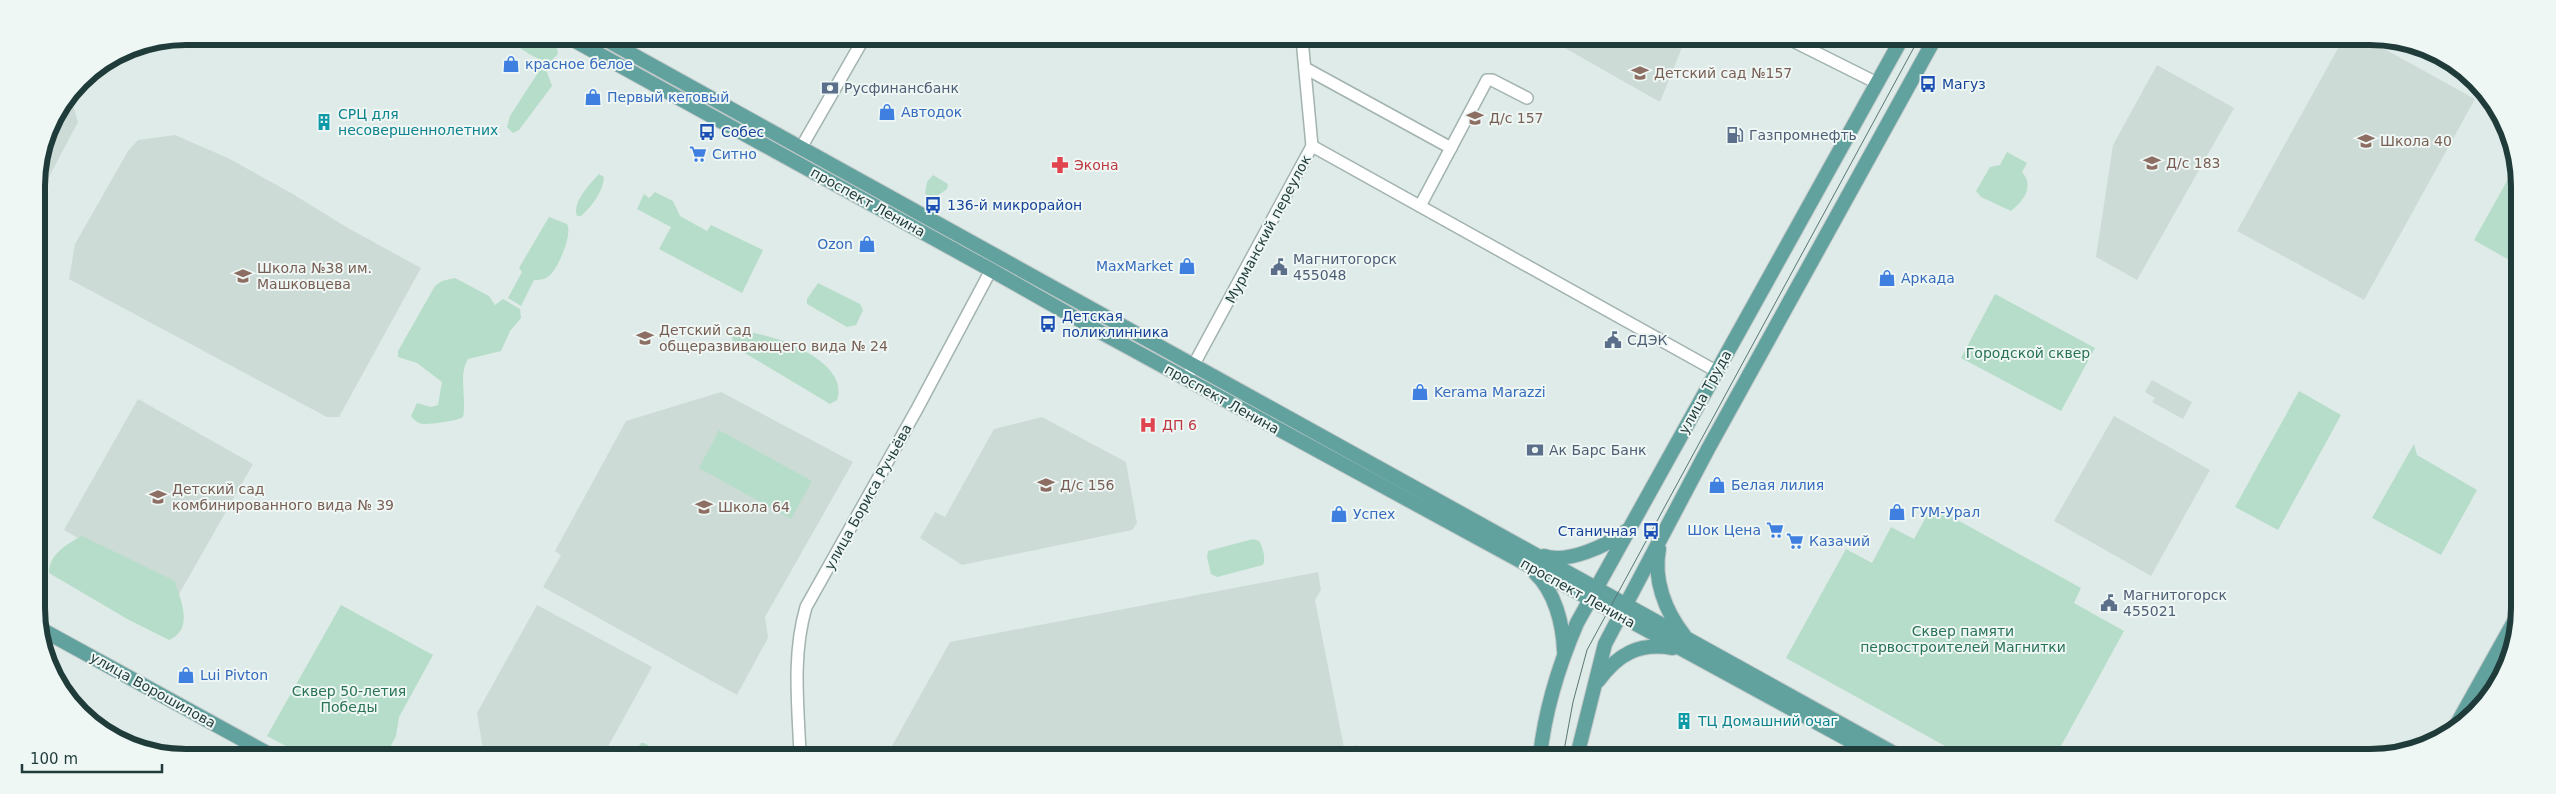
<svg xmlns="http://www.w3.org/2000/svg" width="2556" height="794" font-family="'DejaVu Sans',sans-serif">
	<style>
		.built { fill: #cddbd7 }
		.green { fill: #b6ddc9 }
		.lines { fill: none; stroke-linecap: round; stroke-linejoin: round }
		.minor-casing { stroke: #a2b3b0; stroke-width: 14 }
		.major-casing { stroke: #c0c8c8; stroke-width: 16 }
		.minor { stroke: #fff; stroke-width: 11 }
		.major { stroke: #61a29f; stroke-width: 14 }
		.tram { stroke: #597775; stroke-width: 1 }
		.labels { text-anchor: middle; stroke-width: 4; stroke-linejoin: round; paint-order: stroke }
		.shop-label { font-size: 14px; fill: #366cbe; stroke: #eff7f5; text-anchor: start }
		.education-label { font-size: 14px; fill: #785e54; stroke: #eff7f5; text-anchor: start }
		.transit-label { font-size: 14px; fill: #164399; stroke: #eff7f5; text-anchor: start }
		.service-label { font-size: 14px; fill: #4e5e75; stroke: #eff7f5; text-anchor: start }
		.culture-label { font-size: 14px; fill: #0d838f; stroke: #eff7f5; text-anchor: start }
		.health-label { font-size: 14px; fill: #be3a42; stroke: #eff7f5; text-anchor: start }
		.street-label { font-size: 14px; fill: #1f3b3a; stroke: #eff7f5 }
		.park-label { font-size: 14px; fill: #287355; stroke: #eff7f5 }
		.rim { fill: none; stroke: #1f3b3a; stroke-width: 6 }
	</style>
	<rect width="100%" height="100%" fill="#dfebe8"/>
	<g class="built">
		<polygon points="1549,39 1685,40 1660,102"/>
		<polygon points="2342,41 2370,41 2475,99 2364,300 2237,231"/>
		<polygon points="2157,65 2234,108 2137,280 2096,257 2113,145"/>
		<polygon points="70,96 78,122 42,190 37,188 37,176 48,128"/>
		<polygon points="175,135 230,159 291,193 348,228 421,268 339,417 327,417 69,279 75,244 128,151 138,140"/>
		<polygon points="2152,380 2192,402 2183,419 2152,402 2155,398 2145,392"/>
		<polygon points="721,392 853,462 765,617 768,638 737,695 543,587 561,555 555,551 626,421"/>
		<polygon points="138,399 253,464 178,596 64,530"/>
		<polygon points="2114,416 2210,470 2151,576 2054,521"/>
		<polygon points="1042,417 1126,462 1137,523 1132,530 962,565 920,538 935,512 945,517 994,429"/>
		<polygon points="1318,572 1321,590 1315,600 1344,748 1357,745 1366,752 1367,755 890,754 892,746 950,642"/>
		<polygon points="537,605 652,667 604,754 486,753 483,750 477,713"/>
	</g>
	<g class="green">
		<path d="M503,37H549L555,39L558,54L550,62C532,59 519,46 503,37Z"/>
		<polygon points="541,68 547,72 552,86 519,130 513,133 507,127 510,116"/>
		<path d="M2007,152L2027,163L2022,172C2035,187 2023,201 2011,211L1981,197L1976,191L1990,167L2000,165Z"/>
		<polygon points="2512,172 2517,175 2516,264 2474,240"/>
		<path d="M599,174L604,177C603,192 592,206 581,216H577C572,202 590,184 599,174Z"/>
		<polygon points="933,175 948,184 947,189 934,198 925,194 927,182"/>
		<polygon points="655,192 673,201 680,216 707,231 711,225 763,250 742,293 659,249 671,227 637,209 644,194 649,198"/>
		<path d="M549,217L567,224C573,234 558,269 549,276C544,280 539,280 534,280L521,306L508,298L522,272L519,268Z"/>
		<path d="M455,278L489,296L495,305L503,299L520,309L521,318L510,331L501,351L468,359C458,375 467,398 463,417C457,421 432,424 424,424C418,424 414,420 411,416L417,403L431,407L438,405L442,382L417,363L398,357V351L435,286L442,281Z"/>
		<polygon points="818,283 860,304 863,310 856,325 847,327 807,304 807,299"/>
		<polygon points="1995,294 2095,348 2061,411 1961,358"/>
		<path d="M735,331C765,330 851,359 837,400L830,404L735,347L732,339Z"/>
		<polygon points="2299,391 2341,415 2278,530 2235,507"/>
		<polygon points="719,430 812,481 791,519 699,468"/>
		<polygon points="2414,444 2417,455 2477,490 2441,555 2372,518"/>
		<polygon points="1932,506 2081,588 2074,603 2124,631 2055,757 1965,757 1786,658 1846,549 1872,563 1891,527 1914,539"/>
		<path d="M82,536L175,581C180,600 195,629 169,640L129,620L49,573C49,554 67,544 82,536Z"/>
		<path d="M1253,539L1259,541C1263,548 1266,558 1263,565L1217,577L1211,574L1207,557L1208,551Z"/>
		<polygon points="341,605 433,655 399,717 396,736 387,753 299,753 267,736"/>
		<polygon points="641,743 644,743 664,754 633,754"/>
	</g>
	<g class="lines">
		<g class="minor-casing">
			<g id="minor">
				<polyline points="1791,40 1877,83"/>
				<polyline points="1305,68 1451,148"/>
				<polyline points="802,146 864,38"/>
				<polyline points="1312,146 1716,371"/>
				<polyline points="1420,206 1487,80 1492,80 1527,98"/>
				<polyline points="1186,379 1312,146 1302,39"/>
				<path d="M800,754C798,705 792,655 806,607L917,409L991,270"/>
			</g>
		</g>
		<g class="major-casing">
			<g id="major">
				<polyline points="568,37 991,270 1104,334 1878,756"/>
				<polyline points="601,37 1899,756"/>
				<path d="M1659,549C1653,579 1665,611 1684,635"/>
				<path d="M1544,556C1568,564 1608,545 1626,531"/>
				<path d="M1535,573C1555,592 1563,624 1564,651"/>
				<polyline points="39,628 267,753"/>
				<path d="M1598,681C1618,654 1639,642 1673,648"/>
				<polyline points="2453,731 2515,620"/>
				<path d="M1540,756C1545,710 1559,665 1577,623L1901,40"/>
				<polyline points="1577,756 1605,644 1708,449 1934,40"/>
			</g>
		</g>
		<use href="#minor" class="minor"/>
		<use href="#major" class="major"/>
		<polyline class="tram" points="1563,756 1573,702 1587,650 1918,40"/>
	</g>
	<defs>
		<g id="shop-bare" transform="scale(1.35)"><path d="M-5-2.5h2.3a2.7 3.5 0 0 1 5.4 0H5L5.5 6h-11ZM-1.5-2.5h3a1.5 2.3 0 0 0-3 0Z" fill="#3f7fe0" stroke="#eff7f5" stroke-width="2.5" paint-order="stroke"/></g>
		<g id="school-bare" transform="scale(1.35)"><path d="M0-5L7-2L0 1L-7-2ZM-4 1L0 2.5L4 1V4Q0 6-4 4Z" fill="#8d6e63" stroke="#eff7f5" stroke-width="2.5" paint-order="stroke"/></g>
		<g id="bus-bare" transform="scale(1.35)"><path d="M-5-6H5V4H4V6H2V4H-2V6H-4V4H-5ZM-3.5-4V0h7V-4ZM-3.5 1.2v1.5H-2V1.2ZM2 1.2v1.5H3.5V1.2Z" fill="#1a4fb4" stroke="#eff7f5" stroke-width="2.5" paint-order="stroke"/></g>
		<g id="bank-bare" transform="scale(1.35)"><path d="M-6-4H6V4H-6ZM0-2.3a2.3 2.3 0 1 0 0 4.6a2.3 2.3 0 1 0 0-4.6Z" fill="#5c6f8a" stroke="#eff7f5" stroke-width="2.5" paint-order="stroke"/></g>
		<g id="building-bare" transform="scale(1.35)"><path d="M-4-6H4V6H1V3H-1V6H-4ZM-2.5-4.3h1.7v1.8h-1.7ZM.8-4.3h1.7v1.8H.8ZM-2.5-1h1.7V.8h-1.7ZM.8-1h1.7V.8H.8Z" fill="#0f9aa8" stroke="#eff7f5" stroke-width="2.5" paint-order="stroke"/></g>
		<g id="fuel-bare" transform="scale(1.35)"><path d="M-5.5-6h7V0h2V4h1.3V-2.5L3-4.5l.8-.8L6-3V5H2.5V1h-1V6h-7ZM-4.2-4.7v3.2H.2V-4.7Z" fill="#5c6f8a" stroke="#eff7f5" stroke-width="2.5" paint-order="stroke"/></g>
		<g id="supermarket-bare" transform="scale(1.35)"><path d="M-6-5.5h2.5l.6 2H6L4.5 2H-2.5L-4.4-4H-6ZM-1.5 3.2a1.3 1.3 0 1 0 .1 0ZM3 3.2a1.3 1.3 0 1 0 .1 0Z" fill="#3f7fe0" stroke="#eff7f5" stroke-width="2.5" paint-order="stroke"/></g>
		<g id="pharmacy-bare" transform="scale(1.35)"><path d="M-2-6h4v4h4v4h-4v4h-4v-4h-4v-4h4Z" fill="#e0444e" stroke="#eff7f5" stroke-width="2.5" paint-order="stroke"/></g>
		<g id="civic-bare" transform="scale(1.35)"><path d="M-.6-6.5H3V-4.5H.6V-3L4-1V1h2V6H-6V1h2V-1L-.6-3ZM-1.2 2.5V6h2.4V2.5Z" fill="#5c6f8a" stroke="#eff7f5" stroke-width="2.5" paint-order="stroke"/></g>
		<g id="hospital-bare" transform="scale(1.35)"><path d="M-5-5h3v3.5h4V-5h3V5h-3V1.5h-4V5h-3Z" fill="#e0444e" stroke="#eff7f5" stroke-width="2.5" paint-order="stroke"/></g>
	</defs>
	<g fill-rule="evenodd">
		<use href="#shop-bare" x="511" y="64"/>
		<use href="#school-bare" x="1640" y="73"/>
		<use href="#bus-bare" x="1928" y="84"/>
		<use href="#bank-bare" x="830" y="88"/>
		<use href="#shop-bare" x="593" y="97"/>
		<use href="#shop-bare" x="887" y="112"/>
		<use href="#school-bare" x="1475" y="118"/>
		<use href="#building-bare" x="324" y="122"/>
		<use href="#bus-bare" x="707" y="132"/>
		<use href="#fuel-bare" x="1735" y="135"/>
		<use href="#school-bare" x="2366" y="141"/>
		<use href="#supermarket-bare" x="698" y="154"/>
		<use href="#school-bare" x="2152" y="163"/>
		<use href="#pharmacy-bare" x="1060" y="165"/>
		<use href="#bus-bare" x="933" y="205"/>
		<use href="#shop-bare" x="867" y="244"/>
		<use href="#shop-bare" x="1187" y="266"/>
		<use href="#civic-bare" x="1279" y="267"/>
		<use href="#school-bare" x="243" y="276"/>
		<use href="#shop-bare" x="1887" y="278"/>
		<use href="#bus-bare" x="1048" y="324"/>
		<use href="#school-bare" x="645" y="338"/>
		<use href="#civic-bare" x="1613" y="340"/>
		<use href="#shop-bare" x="1420" y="392"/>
		<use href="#hospital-bare" x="1148" y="425"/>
		<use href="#bank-bare" x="1535" y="450"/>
		<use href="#school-bare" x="1046" y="485"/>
		<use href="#shop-bare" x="1717" y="485"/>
		<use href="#school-bare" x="158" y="497"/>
		<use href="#school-bare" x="704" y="507"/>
		<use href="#shop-bare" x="1897" y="512"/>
		<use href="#shop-bare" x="1339" y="514"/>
		<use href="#supermarket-bare" x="1775" y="530"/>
		<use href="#bus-bare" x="1651" y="531"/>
		<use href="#supermarket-bare" x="1795" y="541"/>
		<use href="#civic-bare" x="2109" y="603"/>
		<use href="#shop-bare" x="186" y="675"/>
		<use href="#building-bare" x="1684" y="721"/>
	</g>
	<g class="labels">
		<g class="shop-label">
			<text x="525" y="69">красное белое</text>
			<text x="607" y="102">Первый кеговый</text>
			<text x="901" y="117">Автодок</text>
			<text x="712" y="159">Ситно</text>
			<text x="853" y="249" text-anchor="end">Ozon</text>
			<text x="1173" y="271" text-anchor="end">MaxMarket</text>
			<text x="1901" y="283">Аркада</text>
			<text x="1434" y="397">Kerama Marazzi</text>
			<text x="1731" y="490">Белая лилия</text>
			<text x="1911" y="517">ГУМ-Урал</text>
			<text x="1353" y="519">Успех</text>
			<text x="1761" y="535" text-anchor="end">Шок Цена</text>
			<text x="1809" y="546">Казачий</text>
			<text x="200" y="680">Lui Pivton</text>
		</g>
		<g class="education-label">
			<text x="1654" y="78">Детский сад №157</text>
			<text x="1489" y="123">Д/с 157</text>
			<text x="2380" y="146">Школа 40</text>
			<text x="2166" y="168">Д/с 183</text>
			<text x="257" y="273">Школа №38 им.<tspan x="257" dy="16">Машковцева</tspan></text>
			<text x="659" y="335">Детский сад<tspan x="659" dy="16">общеразвивающего вида № 24</tspan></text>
			<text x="1060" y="490">Д/с 156</text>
			<text x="172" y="494">Детский сад<tspan x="172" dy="16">комбинированного вида № 39</tspan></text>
			<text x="718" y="512">Школа 64</text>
		</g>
		<g class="transit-label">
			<text x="1942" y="89">Магуз</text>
			<text x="721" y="137">Собес</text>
			<text x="947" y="210">136-й микрорайон</text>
			<text x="1062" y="321">Детская<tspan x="1062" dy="16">поликлинника</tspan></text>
			<text x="1637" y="536" text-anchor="end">Станичная</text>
		</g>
		<g class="service-label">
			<text x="844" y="93">Русфинансбанк</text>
			<text x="1749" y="140">Газпромнефть</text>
			<text x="1293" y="264">Магнитогорск<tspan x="1293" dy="16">455048</tspan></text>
			<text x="1627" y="345">СДЭК</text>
			<text x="1549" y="455">Ак Барс Банк</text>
			<text x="2123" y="600">Магнитогорск<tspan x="2123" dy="16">455021</tspan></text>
		</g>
		<g class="culture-label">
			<text x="338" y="119">СРЦ для<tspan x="338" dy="16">несовершеннолетних</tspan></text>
			<text x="1698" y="726">ТЦ Домашний очаг</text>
		</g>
		<g class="health-label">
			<text x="1074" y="170">Экона</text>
			<text x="1162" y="430">ДП 6</text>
		</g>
		<g class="street-label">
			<text transform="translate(868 202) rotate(29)" y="5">проспект Ленина</text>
			<text transform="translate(1268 229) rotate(-62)" y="5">Мурманский переулок</text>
			<text transform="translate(1705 392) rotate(-61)" y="5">улица Труда</text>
			<text transform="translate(1222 399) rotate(29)" y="5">проспект Ленина</text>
			<text transform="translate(868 497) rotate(-61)" y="5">улица Бориса Ручьёва</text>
			<text transform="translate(1578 593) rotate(29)" y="5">проспект Ленина</text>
			<text transform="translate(153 690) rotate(29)" y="5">улица Ворошилова</text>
		</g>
		<g class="park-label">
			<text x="2028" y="358">Городской сквер</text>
			<text x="1963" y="636">Сквер памяти<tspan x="1963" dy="16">первостроителей Магнитки</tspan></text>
			<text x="349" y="696">Сквер 50-летия<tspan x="349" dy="16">Победы</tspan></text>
		</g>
	</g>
	<path d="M0 0H2556V794H0ZM186 45H2370A141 141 0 0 1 2511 186V608A141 141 0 0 1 2370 749H186A141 141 0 0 1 45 608V186A141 141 0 0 1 186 45Z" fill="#eff7f5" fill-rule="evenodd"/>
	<path class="rim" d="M186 45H2370A141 141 0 0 1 2511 186V608A141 141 0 0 1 2370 749H186A141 141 0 0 1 45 608V186A141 141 0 0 1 186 45Z"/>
	<path d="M22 764v8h140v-8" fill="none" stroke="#1f3b3a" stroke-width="2.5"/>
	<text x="30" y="764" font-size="15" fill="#1f3b3a" stroke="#eff7f5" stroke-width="4" paint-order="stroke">100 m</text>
</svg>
